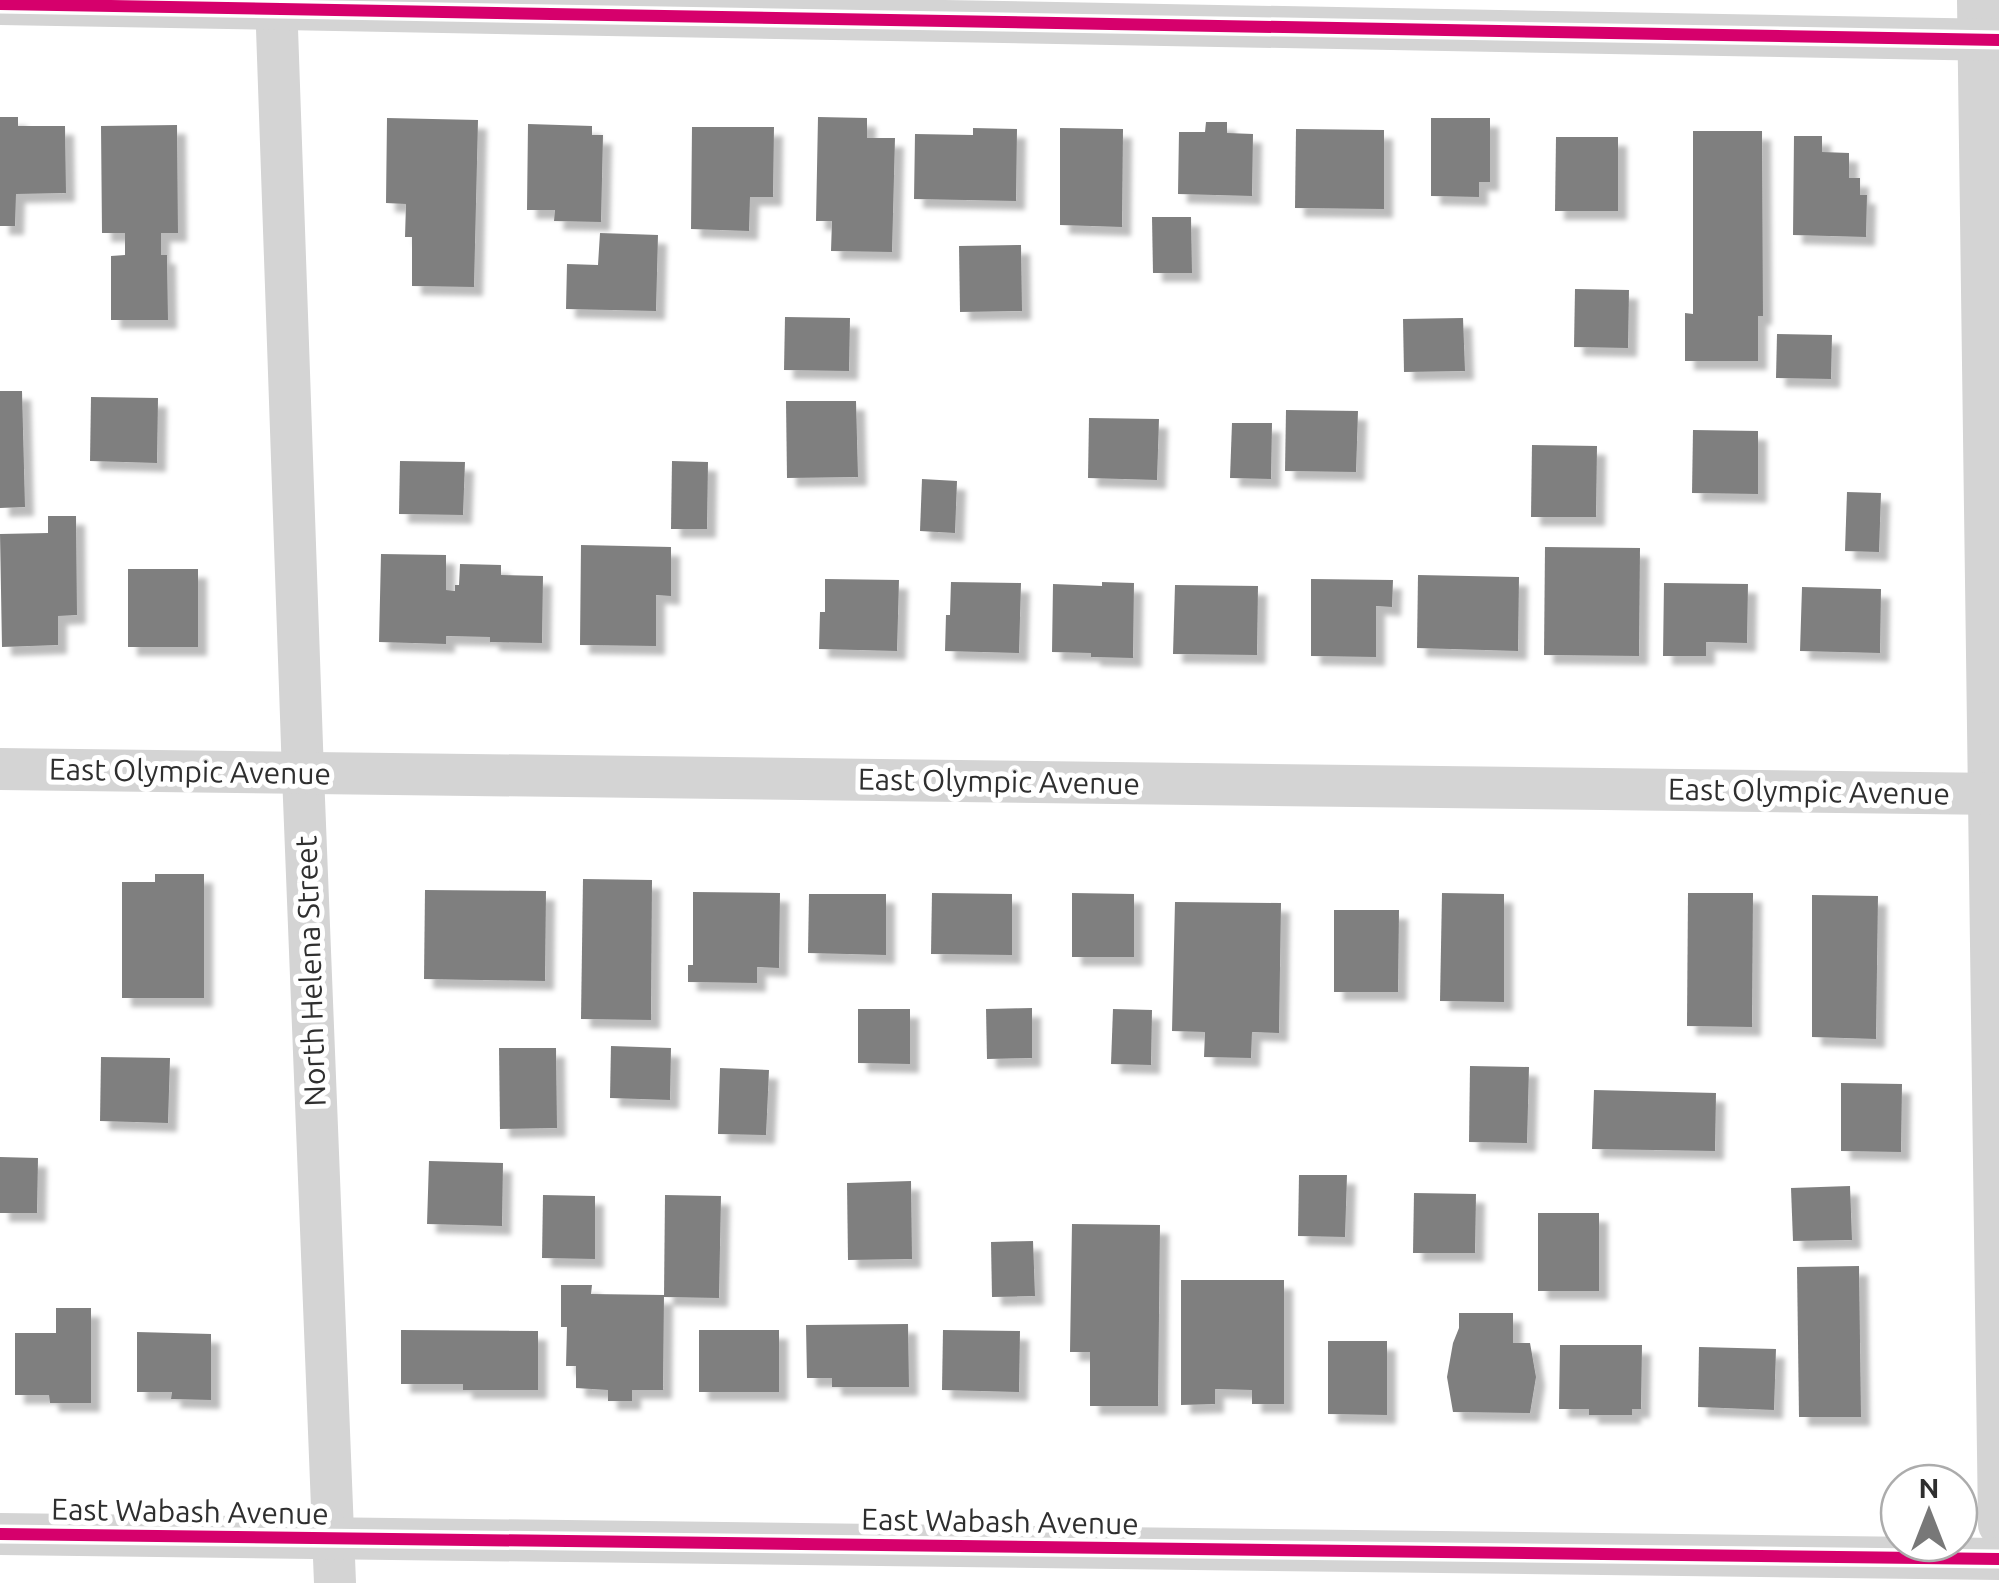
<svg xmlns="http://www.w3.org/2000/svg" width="1999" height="1583" font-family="Ubuntu,sans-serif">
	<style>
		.building { fill: #7f7f7f; filter: url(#shadow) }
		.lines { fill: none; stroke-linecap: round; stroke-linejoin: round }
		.minor { stroke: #d4d4d4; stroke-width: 42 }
		.cycleway-casing { stroke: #fff; stroke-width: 19 }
		.cycleway { stroke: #d6006c; stroke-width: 12 }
		.labels { text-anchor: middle; stroke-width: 10; stroke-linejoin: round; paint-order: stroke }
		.street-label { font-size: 30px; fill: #2f2f2f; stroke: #fff }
	</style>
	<defs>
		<filter id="shadow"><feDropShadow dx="9" dy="9" stdDeviation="2.5" flood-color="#0004"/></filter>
	</defs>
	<rect width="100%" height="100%" fill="#fff"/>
	<g class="building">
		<polygon points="0,117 18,117 18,126 65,126 66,193 16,194 15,226 0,226"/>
		<polygon points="818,117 867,118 867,138 895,138 892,252 831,251 832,221 816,221"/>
		<polygon points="387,118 478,120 474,287 412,286 412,237 405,237 406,204 386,203"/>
		<polygon points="1431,118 1490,118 1490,182 1479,182 1479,197 1431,196"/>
		<polygon points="1206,122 1227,122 1227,133 1253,134 1252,196 1178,194 1179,132 1205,132"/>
		<polygon points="528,124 592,126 592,135 603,135 601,222 554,221 555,210 527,210"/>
		<polygon points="177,125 178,233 161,233 161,255 167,255 168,320 111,320 111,256 125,255 125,233 102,233 101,126"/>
		<polygon points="692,127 774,127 773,197 750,197 749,231 691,229"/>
		<polygon points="973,128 1017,129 1016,201 914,199 915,134 973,135"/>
		<polygon points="1060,128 1123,129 1122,227 1060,225"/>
		<polygon points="1296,129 1384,130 1384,209 1295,208"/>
		<polygon points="1693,131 1762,131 1763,316 1758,316 1758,361 1685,361 1685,313 1693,314"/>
		<polygon points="1794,136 1822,136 1822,152 1849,153 1849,178 1860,178 1860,195 1867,195 1866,237 1793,235"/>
		<polygon points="1556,137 1618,137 1618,211 1555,211"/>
		<polygon points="1152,217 1191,217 1192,273 1153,273"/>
		<polygon points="600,233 658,235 656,311 566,309 567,264 598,265"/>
		<polygon points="1021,245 1022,311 960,312 959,246"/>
		<polygon points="1575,289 1629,290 1628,348 1574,347"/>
		<polygon points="785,317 850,318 849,371 784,370"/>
		<polygon points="1463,318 1465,371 1404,372 1403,319"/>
		<polygon points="1777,334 1832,335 1831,379 1776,378"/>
		<polygon points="0,391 22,391 25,507 0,508"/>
		<polygon points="91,397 158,398 157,463 90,461"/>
		<polygon points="786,401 856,401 858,477 787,478"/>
		<polygon points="1286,410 1358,411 1356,472 1285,471"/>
		<polygon points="1089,418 1159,419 1157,480 1088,478"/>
		<polygon points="1232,423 1272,423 1271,479 1230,478"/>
		<polygon points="1693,430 1758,431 1758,494 1692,493"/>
		<polygon points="1532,445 1597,446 1596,517 1531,517"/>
		<polygon points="400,461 465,462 463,515 399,514"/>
		<polygon points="672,461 708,462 707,529 671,529"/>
		<polygon points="922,479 957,481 955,533 920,531"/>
		<polygon points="1847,492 1881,493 1879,552 1845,551"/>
		<polygon points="48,516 76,516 77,615 58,616 58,645 2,647 0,534 48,533"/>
		<polygon points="581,545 671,547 671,596 656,595 656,646 580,645"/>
		<polygon points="1545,547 1640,548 1639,656 1544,655"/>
		<polygon points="381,554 446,555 446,590 455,591 455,585 459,585 460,564 501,565 501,575 543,576 542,643 490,642 490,637 446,636 446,644 379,642"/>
		<rect x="128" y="569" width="70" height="78"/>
		<polygon points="1418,575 1519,577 1518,651 1417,648"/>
		<polygon points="825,579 899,580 897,651 819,649 820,612 825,612"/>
		<polygon points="1311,579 1393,580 1392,607 1376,606 1376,657 1311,656"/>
		<polygon points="951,582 1021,583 1019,653 945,651 946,615 950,615"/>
		<polygon points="1102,582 1134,583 1133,658 1091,657 1091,653 1052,652 1053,584 1102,586"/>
		<polygon points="1664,583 1748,584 1747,643 1706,642 1706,656 1663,656"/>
		<polygon points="1175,585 1258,586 1257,655 1173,654"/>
		<polygon points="1802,587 1881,589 1880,653 1800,651"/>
		<polygon points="155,874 204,874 204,998 122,998 122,882 155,882"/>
		<polygon points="583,879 652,880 651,1020 581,1019"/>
		<polygon points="425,890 546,891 545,981 424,979"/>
		<polygon points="693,892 780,893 779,968 757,967 757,983 688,982 688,965 693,965"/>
		<polygon points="932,893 1012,894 1012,955 931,954"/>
		<polygon points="1072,893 1134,894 1134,957 1072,957"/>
		<polygon points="1442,893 1504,894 1504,1002 1440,1001"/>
		<polygon points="1688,893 1753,893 1752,1027 1687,1026"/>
		<polygon points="809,894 886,894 886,955 808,953"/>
		<polygon points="1812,895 1878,896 1876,1039 1812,1037"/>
		<polygon points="1175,902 1281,903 1279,1033 1252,1032 1251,1058 1204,1057 1205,1032 1172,1031"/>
		<polygon points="1334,910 1399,910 1398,992 1334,992"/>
		<polygon points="1032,1008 1032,1058 987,1059 986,1009"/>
		<polygon points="858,1009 910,1009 910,1064 858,1063"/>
		<polygon points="1113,1009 1152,1010 1151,1065 1111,1064"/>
		<polygon points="611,1046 671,1048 670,1100 610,1098"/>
		<polygon points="499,1048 556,1048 557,1128 500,1129"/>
		<polygon points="101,1057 170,1058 168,1123 100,1121"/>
		<polygon points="1470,1066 1529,1067 1527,1143 1469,1142"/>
		<polygon points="720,1068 769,1070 766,1135 718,1134"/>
		<polygon points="1841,1083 1902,1084 1901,1152 1841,1151"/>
		<polygon points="1594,1090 1716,1093 1715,1151 1592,1149"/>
		<polygon points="0,1157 38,1158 37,1213 0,1213"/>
		<polygon points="429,1161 503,1163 502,1226 427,1224"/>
		<polygon points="1299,1175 1347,1175 1345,1237 1298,1236"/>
		<polygon points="911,1181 912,1259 848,1260 847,1183"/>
		<polygon points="1850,1186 1852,1240 1793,1241 1791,1188"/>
		<polygon points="1414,1193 1476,1194 1475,1253 1413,1253"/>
		<polygon points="543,1195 595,1196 595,1259 542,1258"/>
		<polygon points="665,1195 721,1196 719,1298 664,1297"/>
		<rect x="1538" y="1213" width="61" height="78"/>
		<polygon points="1072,1224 1160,1225 1158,1406 1090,1406 1090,1352 1070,1352"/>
		<polygon points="1033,1241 1035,1296 992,1297 991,1242"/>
		<polygon points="1859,1266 1861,1417 1799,1417 1797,1267"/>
		<polygon points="1181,1280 1284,1280 1284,1404 1252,1404 1252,1390 1215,1389 1215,1404 1181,1405"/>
		<polygon points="561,1285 592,1285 591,1294 664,1295 663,1390 632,1390 632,1401 608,1401 608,1390 576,1388 576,1366 566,1366 567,1327 561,1327"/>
		<polygon points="56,1308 91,1308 91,1403 50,1403 49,1395 15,1395 15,1333 56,1333"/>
		<polygon points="1459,1313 1513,1313 1513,1343 1530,1343 1536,1377 1530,1413 1453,1412 1447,1377 1453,1343 1459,1328"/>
		<polygon points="908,1324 909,1387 832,1387 832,1378 807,1378 806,1325"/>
		<polygon points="401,1330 538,1331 538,1390 463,1390 463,1384 401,1384"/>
		<rect x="699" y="1330" width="80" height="62"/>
		<polygon points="943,1330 1020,1331 1019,1392 942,1390"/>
		<polygon points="137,1332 211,1334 211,1400 171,1399 172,1392 137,1392"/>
		<polygon points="1328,1341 1387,1341 1387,1415 1328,1414"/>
		<polygon points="1560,1345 1642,1345 1641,1409 1632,1409 1632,1415 1589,1415 1589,1409 1559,1409"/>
		<polygon points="1699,1347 1776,1349 1774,1410 1698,1407"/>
	</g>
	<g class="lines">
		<g class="minor">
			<polyline points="276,0 303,774 335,1583"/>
			<polyline points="1978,0 1999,1525"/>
			<polyline points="0,4 1999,40"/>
			<polyline points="0,769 1999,794"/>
			<polyline points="0,1534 1999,1559"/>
		</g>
		<g class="cycleway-casing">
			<g id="cycleway">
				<polyline points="0,4 1999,40"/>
				<polyline points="0,1534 1999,1559"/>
			</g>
		</g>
		<use href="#cycleway" class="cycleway"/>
	</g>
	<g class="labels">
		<g class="street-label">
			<text transform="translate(190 772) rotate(1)" y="10">East Olympic Avenue</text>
			<text transform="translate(999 782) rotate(1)" y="10">East Olympic Avenue</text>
			<text transform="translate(1809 792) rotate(1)" y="10">East Olympic Avenue</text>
			<text transform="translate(311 971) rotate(-92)" y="10">North Helena Street</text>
			<text transform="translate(190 1512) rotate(1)" y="10">East Wabash Avenue</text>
			<text transform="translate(1000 1522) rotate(1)" y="10">East Wabash Avenue</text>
		</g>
	</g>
	<g transform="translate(1929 1513)"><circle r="48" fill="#ffffff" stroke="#acacac" stroke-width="2.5"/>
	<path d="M0-8L18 38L0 25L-18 38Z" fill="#787878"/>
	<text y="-15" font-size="28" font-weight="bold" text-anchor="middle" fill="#2f2f2f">N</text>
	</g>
</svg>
